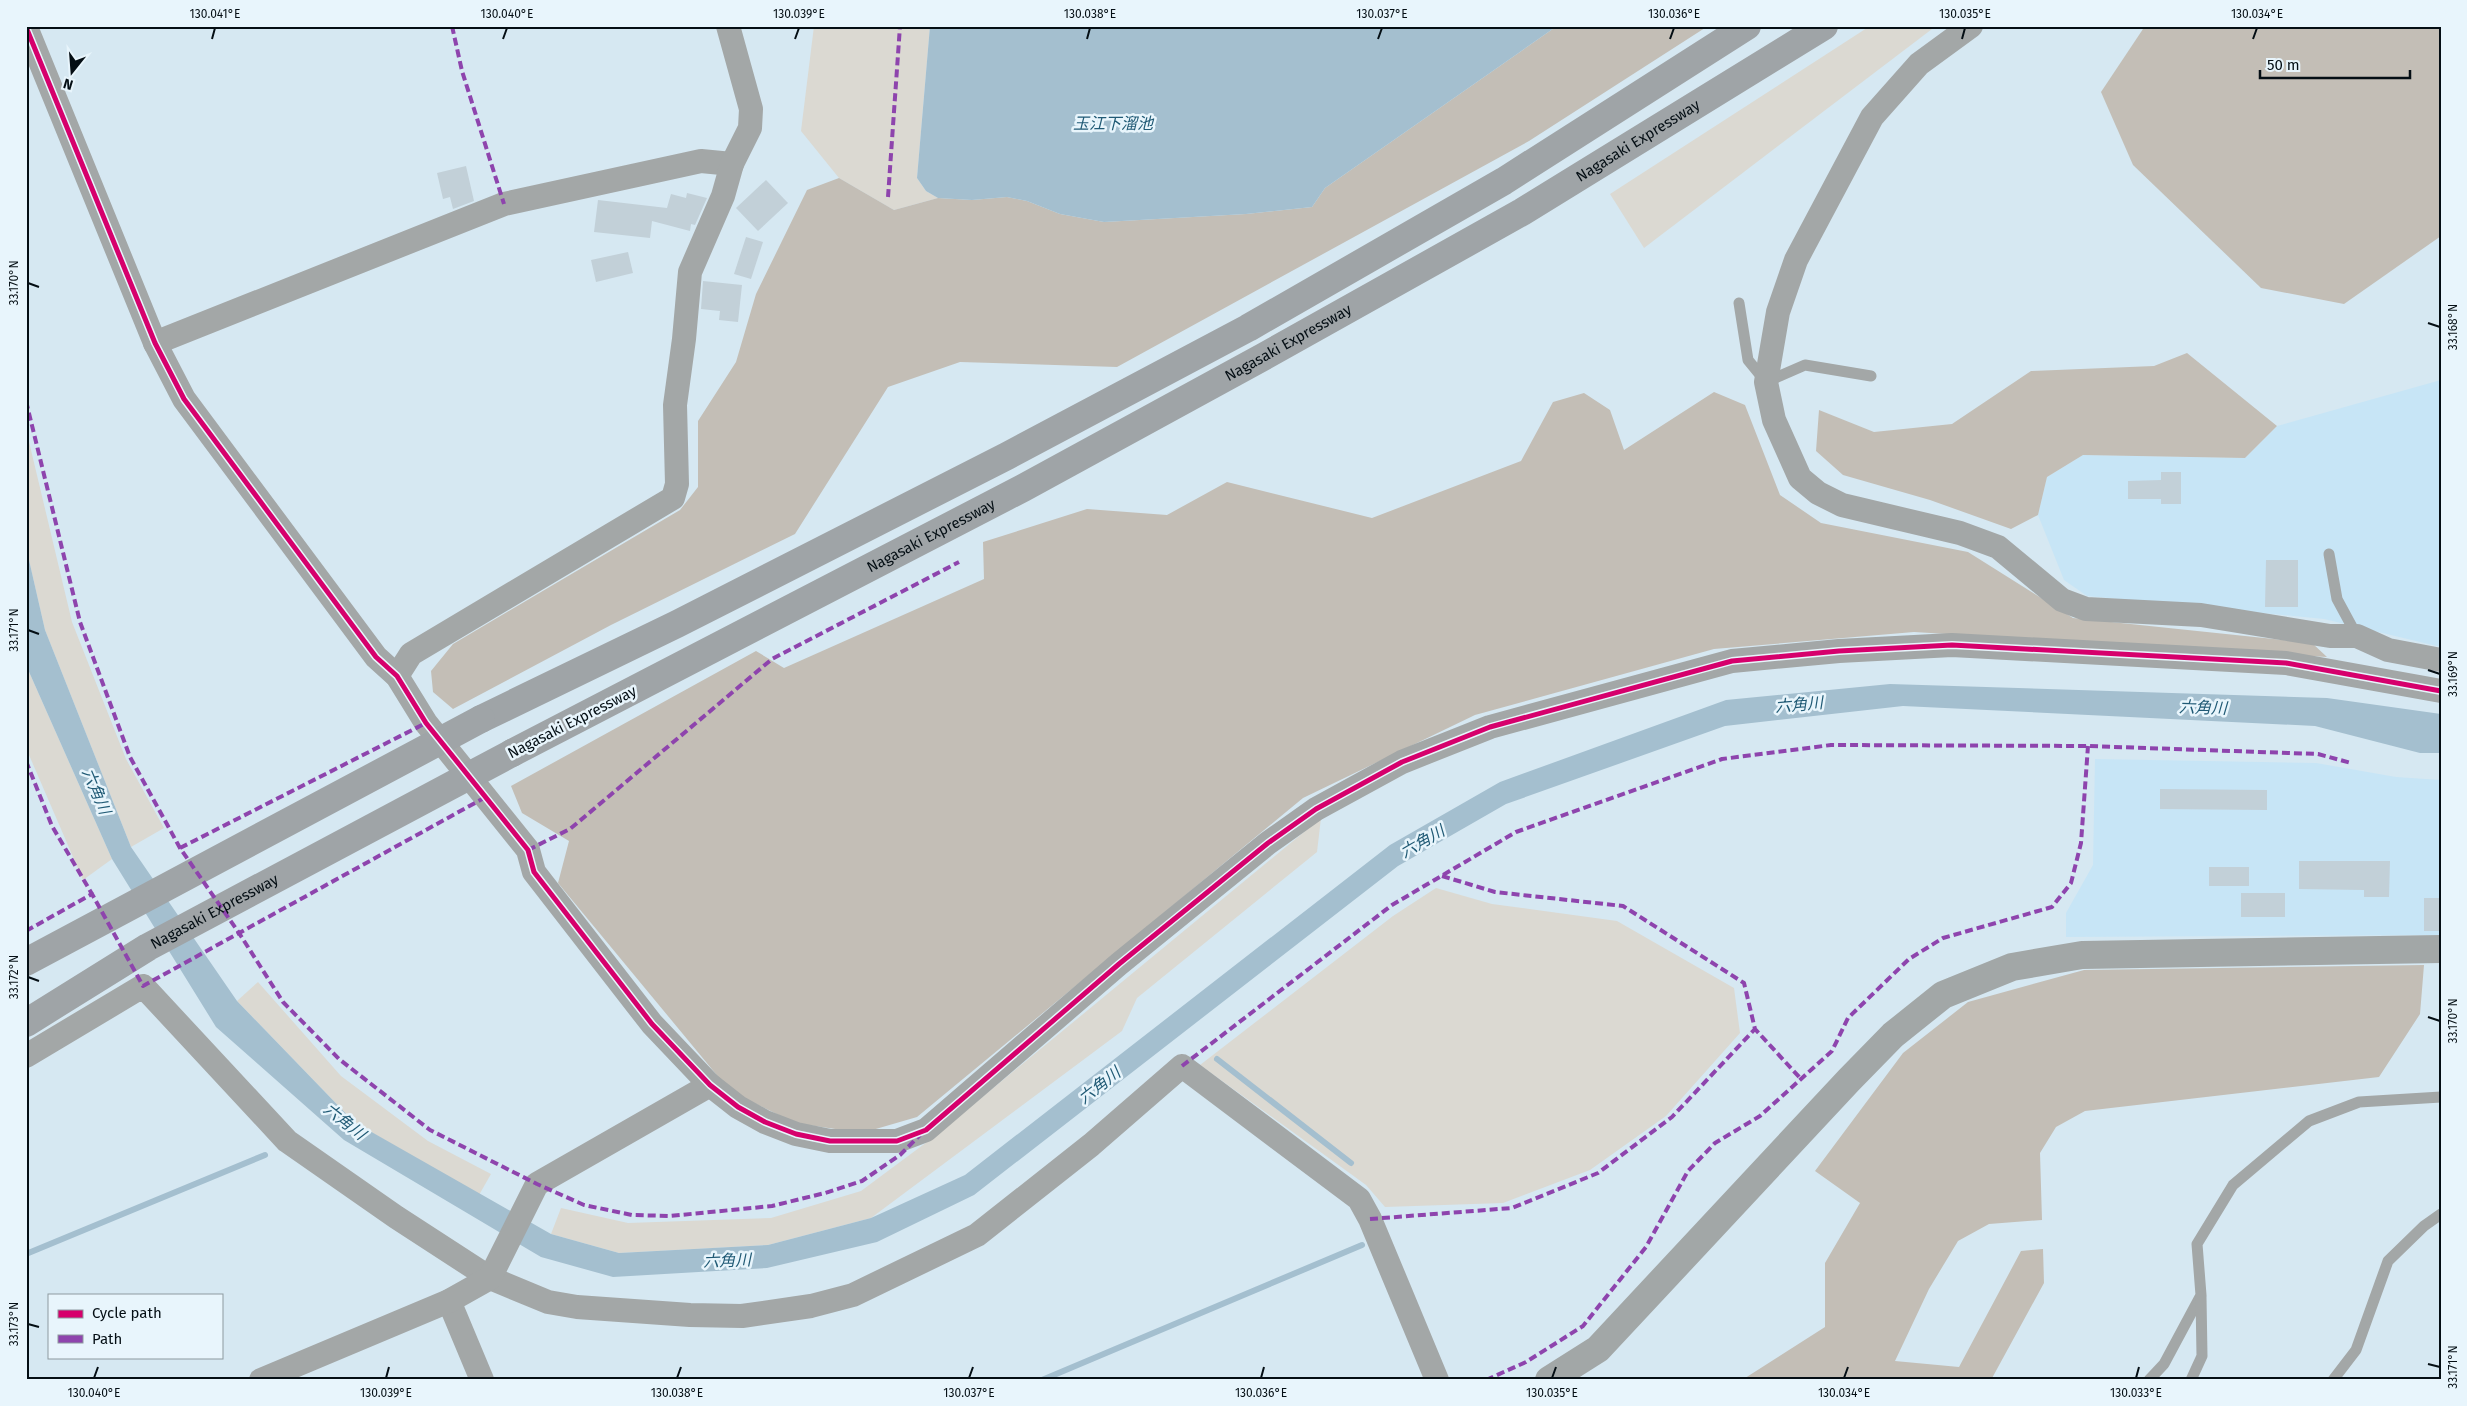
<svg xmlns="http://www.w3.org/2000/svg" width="2467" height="1406" font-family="'Fira Sans','Noto Sans JP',sans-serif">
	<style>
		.built { fill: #c7e5f6 }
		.green { fill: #dbd9d2 }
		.forest { fill: #c3beb6 }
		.water { fill: #a4bfcf }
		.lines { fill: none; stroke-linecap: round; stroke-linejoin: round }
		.stream { stroke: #a4bfcf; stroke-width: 6 }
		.building { fill: #c2d0d8 }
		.lane { stroke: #a3a7a7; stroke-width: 11 }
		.street { stroke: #a3a7a7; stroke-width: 24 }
		.secondary { stroke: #a2a7a7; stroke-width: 28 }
		.highway { stroke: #9fa4a7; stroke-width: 28 }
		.highway-bridge { stroke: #9fa4a7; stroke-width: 28 }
		.quiet { stroke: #8e44ad; stroke-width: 4; stroke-dasharray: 8 4; stroke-linecap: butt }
		.cycleway-casing { stroke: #e8f5fc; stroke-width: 8 }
		.cycleway { stroke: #d6006c; stroke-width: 5 }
		.ticks { fill: none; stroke: #040e14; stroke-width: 2 }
		.labels { text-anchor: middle; stroke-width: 5; stroke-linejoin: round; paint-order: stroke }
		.street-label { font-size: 15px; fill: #040e14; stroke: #e8f5fc }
		.water-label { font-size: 16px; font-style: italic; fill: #205a75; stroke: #e8f5fc }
		.neatline { fill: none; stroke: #040e14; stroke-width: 2 }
		.ticks-label { font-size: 12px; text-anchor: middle; fill: #040e14 }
	</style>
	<rect width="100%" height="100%" fill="#d6e8f2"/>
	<g class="built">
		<polygon points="2441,380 2441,647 2324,619 2087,596 2064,580 2038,515 2047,477 2083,455 2245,458 2277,426"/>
		<polygon points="2095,759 2316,763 2396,777 2441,780 2441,935 2066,937 2066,913 2093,865"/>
	</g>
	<g class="green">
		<polygon points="814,26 930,26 917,178 926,191 938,198 894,210 839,178 801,131"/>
		<polygon points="1870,26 1936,26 1644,248 1610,194"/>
		<polygon points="26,429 72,622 126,759 164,828 131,847 45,630 26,547"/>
		<polygon points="26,665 112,859 83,880 26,748"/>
		<polygon points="1321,818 1317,852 1137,998 1122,1031 871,1218 768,1245 619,1253 551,1234 561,1208 628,1223 771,1218 861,1191 935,1136"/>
		<polygon points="1436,888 1492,904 1617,921 1734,988 1740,1033 1666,1116 1590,1170 1503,1203 1385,1207 1366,1185 1200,1065 1393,916"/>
		<polygon points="258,982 341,1076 428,1141 491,1174 479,1195 354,1122 237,1001"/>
	</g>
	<g class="forest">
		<polygon points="1557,26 1708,26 1529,141 1117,367 960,362 888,387 795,534 611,625 453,709 433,692 431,671 453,644 680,510 698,487 698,421 736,362 756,294 807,190 839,178 894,210 938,198 972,200 1007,197 1027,201 1060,214 1104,222 1246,214 1312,207 1325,188"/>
		<polygon points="2145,26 2441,26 2441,236 2344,304 2261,288 2133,165 2101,92"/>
		<polygon points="2187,353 2277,426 2245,458 2083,455 2047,477 2038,515 2011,529 1930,500 1843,475 1816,451 1819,410 1874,432 1952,424 2031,371 2154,366"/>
		<polygon points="1714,392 1745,405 1780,495 1821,523 1968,552 2073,618 2312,643 2327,657 1914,632 1714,649 1475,715 1303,798 917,1117 862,1133 795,1123 730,1091 558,883 569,841 522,813 511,786 756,651 784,668 984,579 983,542 1087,509 1167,515 1227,482 1372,518 1521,461 1553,402 1584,393 1610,410 1624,450"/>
		<polygon points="2424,965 2420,1014 2379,1077 2085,1111 2056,1127 2040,1153 2042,1220 1989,1224 1958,1241 1929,1289 1895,1361 1959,1367 2021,1251 2043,1249 2044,1283 1991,1380 1742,1380 1825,1327 1825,1263 1860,1203 1815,1171 1903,1053 1968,1002 2084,970"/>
	</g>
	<g class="water">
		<polygon points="930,26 1557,26 1325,188 1312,207 1246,214 1104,222 1060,214 1027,201 1007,197 972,200 938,198 926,191 917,178"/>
		<polygon points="26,547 45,630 131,847 237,1001 354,1122 551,1234 619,1253 768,1245 871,1218 965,1175 1390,845 1500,782 1726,700 1890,684 2327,698 2441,714 2441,753 2420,753 2315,726 1903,706 1725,726 1506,804 1398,866 974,1195 877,1242 767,1268 613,1277 541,1257 344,1140 216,1027 112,859 26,665"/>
	</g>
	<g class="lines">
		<g class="stream">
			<polyline points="1217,1059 1351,1163"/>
			<polyline points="26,1254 265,1155"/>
			<polyline points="1042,1380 1362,1245"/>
		</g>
	</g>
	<g class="building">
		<polygon points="466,166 474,201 453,209 450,197 443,199 437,173"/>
		<polygon points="766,180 788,203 758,231 736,208"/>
		<polygon points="687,193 707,198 695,225 691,224 690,231 652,221 650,238 594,232 598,200 667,208 671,194 686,198"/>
		<polygon points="746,237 763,242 751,279 734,274"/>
		<polygon points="628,252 633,273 596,282 591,260"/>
		<polygon points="703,281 742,285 738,322 719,320 720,311 701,309"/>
		<polygon points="2161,472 2181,472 2181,504 2161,504 2161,499 2128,499 2128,481 2161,480"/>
		<polygon points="2266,560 2298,560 2298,607 2265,607"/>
		<polygon points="2160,789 2267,790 2267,810 2160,809"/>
		<polygon points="2299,861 2390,861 2389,897 2364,897 2364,890 2299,889"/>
		<rect x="2209" y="867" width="40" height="19"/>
		<rect x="2241" y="893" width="44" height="24"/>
		<rect x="2424" y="898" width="17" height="33"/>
	</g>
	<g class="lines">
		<g class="lane">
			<polyline points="1739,303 1748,360 1766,382 1805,365 1871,376"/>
			<polyline points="2329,554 2337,599 2357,636"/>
			<polyline points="2149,1380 2164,1364 2201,1295 2197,1244 2233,1185 2309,1121 2359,1102 2441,1097"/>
			<polyline points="2191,1380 2202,1356 2201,1297"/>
			<polyline points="2333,1380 2356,1350 2388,1261 2424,1226 2441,1214"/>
		</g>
		<g class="street">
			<polyline points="1971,26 1919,64 1872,117 1796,260 1778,312 1766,382 1774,420 1800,478 1818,493 1842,505 1960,533 1998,547 2062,600 2086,609 2201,615 2330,636 2357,636 2388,650 2441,660"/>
			<polyline points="26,27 155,343 184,399 376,657 397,676 426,723 528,850 534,872 652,1024 710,1085 738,1107 765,1122 796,1134 830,1141 897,1141 926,1130 1119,964 1268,843 1316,809 1402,762 1490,727 1732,661 1839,651 1952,645 2286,663 2441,691"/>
			<polyline points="155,343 504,204 701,161 732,164"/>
			<polyline points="397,676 411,654 673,498 677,484 675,405 684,339 690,272 723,196 732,164 750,128 751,109 728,26"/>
			<polyline points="26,1056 143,986 287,1141 396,1217 490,1278 548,1302 577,1307 690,1315 742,1316 811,1306 853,1295 977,1235 1091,1145 1182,1066 1359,1199 1370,1219 1437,1380"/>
			<polyline points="449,1301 482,1380"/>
			<polyline points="261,1380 449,1301 490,1278 537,1184 710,1085"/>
		</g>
		<polyline class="secondary" points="1549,1380 1598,1349 1849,1080 1893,1035 1943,995 2012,967 2082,955 2441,949"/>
		<g class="highway">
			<polyline points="481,719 677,624 1007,456 1248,328 1504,181 1747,26"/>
			<path id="s1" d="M512,753L1023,488L1263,357L1522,212L1824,26"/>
		</g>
		<g class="highway-bridge">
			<polyline points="26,962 481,719"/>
			<path id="s2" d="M26,1023L148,947L512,753"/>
		</g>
		<g class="quiet">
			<polyline points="452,26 462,71 504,204"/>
			<polyline points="888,197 900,26"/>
			<polyline points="26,401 80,622 130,757 180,848 239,933 283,1002 339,1059 430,1130 537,1184 584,1205 632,1215 670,1216 772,1206 825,1193 862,1181 900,1155 920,1135"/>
			<polyline points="26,761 52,826 92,894"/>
			<polyline points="180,848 426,723"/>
			<polyline points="528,850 570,829 772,659 959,562"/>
			<polyline points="1442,876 1495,892 1623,906 1744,983 1755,1029 1801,1079"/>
			<polyline points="26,931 92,894 143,986 484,798"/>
			<polyline points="1182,1066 1392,905 1516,832 1722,759 1831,745 2088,746 2318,754 2351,763"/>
			<polyline points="1370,1219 1512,1208 1598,1173 1672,1117 1755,1029"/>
			<polyline points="1486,1380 1526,1362 1583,1326 1646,1247 1688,1171 1715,1143 1760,1116 1832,1051 1848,1018 1909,959 1943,938 2052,907 2071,883 2081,843 2088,746"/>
		</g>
		<g class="cycleway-casing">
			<polyline id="cycleway" points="26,27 155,343 184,399 376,657 397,676 426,723 528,850 534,872 652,1024 710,1085 738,1107 765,1122 796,1134 830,1141 897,1141 926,1130 1119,964 1268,843 1316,809 1402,762 1490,727 1732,661 1839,651 1952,645 2286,663 2441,691"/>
		</g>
		<use href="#cycleway" class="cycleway"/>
	</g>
	<path class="ticks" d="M212,39L215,28M503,39L507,28M795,39L799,28M1087,39L1090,28M1378,39L1382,28M1670,39L1674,28M1962,39L1965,28M2253,39L2257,28M28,283L39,287M2428,323L2440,327M28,630L39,634M2428,670L2440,674M28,977L39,981M2428,1017L2440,1021M28,1324L39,1327M2428,1364L2440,1367M94,1378L98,1367M386,1378L389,1367M677,1378L681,1367M969,1378L973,1367M1261,1378L1264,1367M1552,1378L1556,1367M1844,1378L1848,1367M2136,1378L2139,1367"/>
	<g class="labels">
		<g class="street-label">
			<text dy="5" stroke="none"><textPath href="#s1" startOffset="1282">Nagasaki Expressway</textPath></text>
			<text dy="5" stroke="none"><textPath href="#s1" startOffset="878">Nagasaki Expressway</textPath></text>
			<text dy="5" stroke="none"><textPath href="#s1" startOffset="472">Nagasaki Expressway</textPath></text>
			<text transform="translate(572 722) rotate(-27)" y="5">Nagasaki Expressway</text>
			<text dy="5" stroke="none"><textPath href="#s2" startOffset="219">Nagasaki Expressway</textPath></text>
		</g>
		<g class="water-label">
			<text x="1113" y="129">玉江下溜池</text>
			<text transform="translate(1799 704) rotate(-5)" y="6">六角川</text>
			<text transform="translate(2203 707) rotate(2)" y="6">六角川</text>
			<text transform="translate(97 791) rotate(67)" y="6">六角川</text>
			<text transform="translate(1422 841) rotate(-30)" y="6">六角川</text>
			<text transform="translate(1099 1085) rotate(-38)" y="6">六角川</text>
			<text transform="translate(345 1121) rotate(38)" y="6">六角川</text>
			<text transform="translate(727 1260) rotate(-2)" y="6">六角川</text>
		</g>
	</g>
	<rect width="2467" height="1406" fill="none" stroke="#e8f5fc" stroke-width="55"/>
	<rect x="48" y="1294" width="175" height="65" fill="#e8f5fc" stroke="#8d999f"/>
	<rect x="58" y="1310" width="25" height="8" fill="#d6006c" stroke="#8d999f"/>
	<text x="92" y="1318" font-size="15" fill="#040e14">Cycle path</text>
	<rect x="58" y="1335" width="25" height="8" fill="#8e44ad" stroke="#8d999f"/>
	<text x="92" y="1344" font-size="15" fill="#040e14">Path</text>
	<g transform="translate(72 72) rotate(197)" stroke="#e8f5fc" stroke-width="4" paint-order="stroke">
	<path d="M0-4L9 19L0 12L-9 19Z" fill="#040e14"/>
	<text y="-8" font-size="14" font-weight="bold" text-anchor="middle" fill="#040e14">N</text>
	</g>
	<path d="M2260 70v8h150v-8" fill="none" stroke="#040e14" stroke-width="2.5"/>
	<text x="2267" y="70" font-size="15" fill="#040e14" stroke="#e8f5fc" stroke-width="4" paint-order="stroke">50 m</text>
	<rect x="28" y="28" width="2412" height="1350" class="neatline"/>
	<g class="ticks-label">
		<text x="215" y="18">130.041°E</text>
		<text x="507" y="18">130.040°E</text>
		<text x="799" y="18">130.039°E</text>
		<text x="1090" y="18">130.038°E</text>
		<text x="1382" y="18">130.037°E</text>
		<text x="1674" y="18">130.036°E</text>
		<text x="1965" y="18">130.035°E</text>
		<text x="2257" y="18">130.034°E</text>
		<text transform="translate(14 283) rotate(-90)" y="4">33.170°N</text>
		<text transform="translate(2453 327) rotate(-90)" y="4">33.168°N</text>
		<text transform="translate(14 630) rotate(-90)" y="4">33.171°N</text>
		<text transform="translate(2453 674) rotate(-90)" y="4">33.169°N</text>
		<text transform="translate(14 977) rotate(-90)" y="4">33.172°N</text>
		<text transform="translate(2453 1021) rotate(-90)" y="4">33.170°N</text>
		<text transform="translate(14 1324) rotate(-90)" y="4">33.173°N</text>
		<text transform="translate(2453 1367) rotate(-90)" y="4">33.171°N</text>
		<text x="94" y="1397">130.040°E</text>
		<text x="386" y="1397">130.039°E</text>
		<text x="677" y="1397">130.038°E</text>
		<text x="969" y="1397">130.037°E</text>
		<text x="1261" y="1397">130.036°E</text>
		<text x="1552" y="1397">130.035°E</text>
		<text x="1844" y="1397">130.034°E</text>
		<text x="2136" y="1397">130.033°E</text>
	</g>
</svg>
